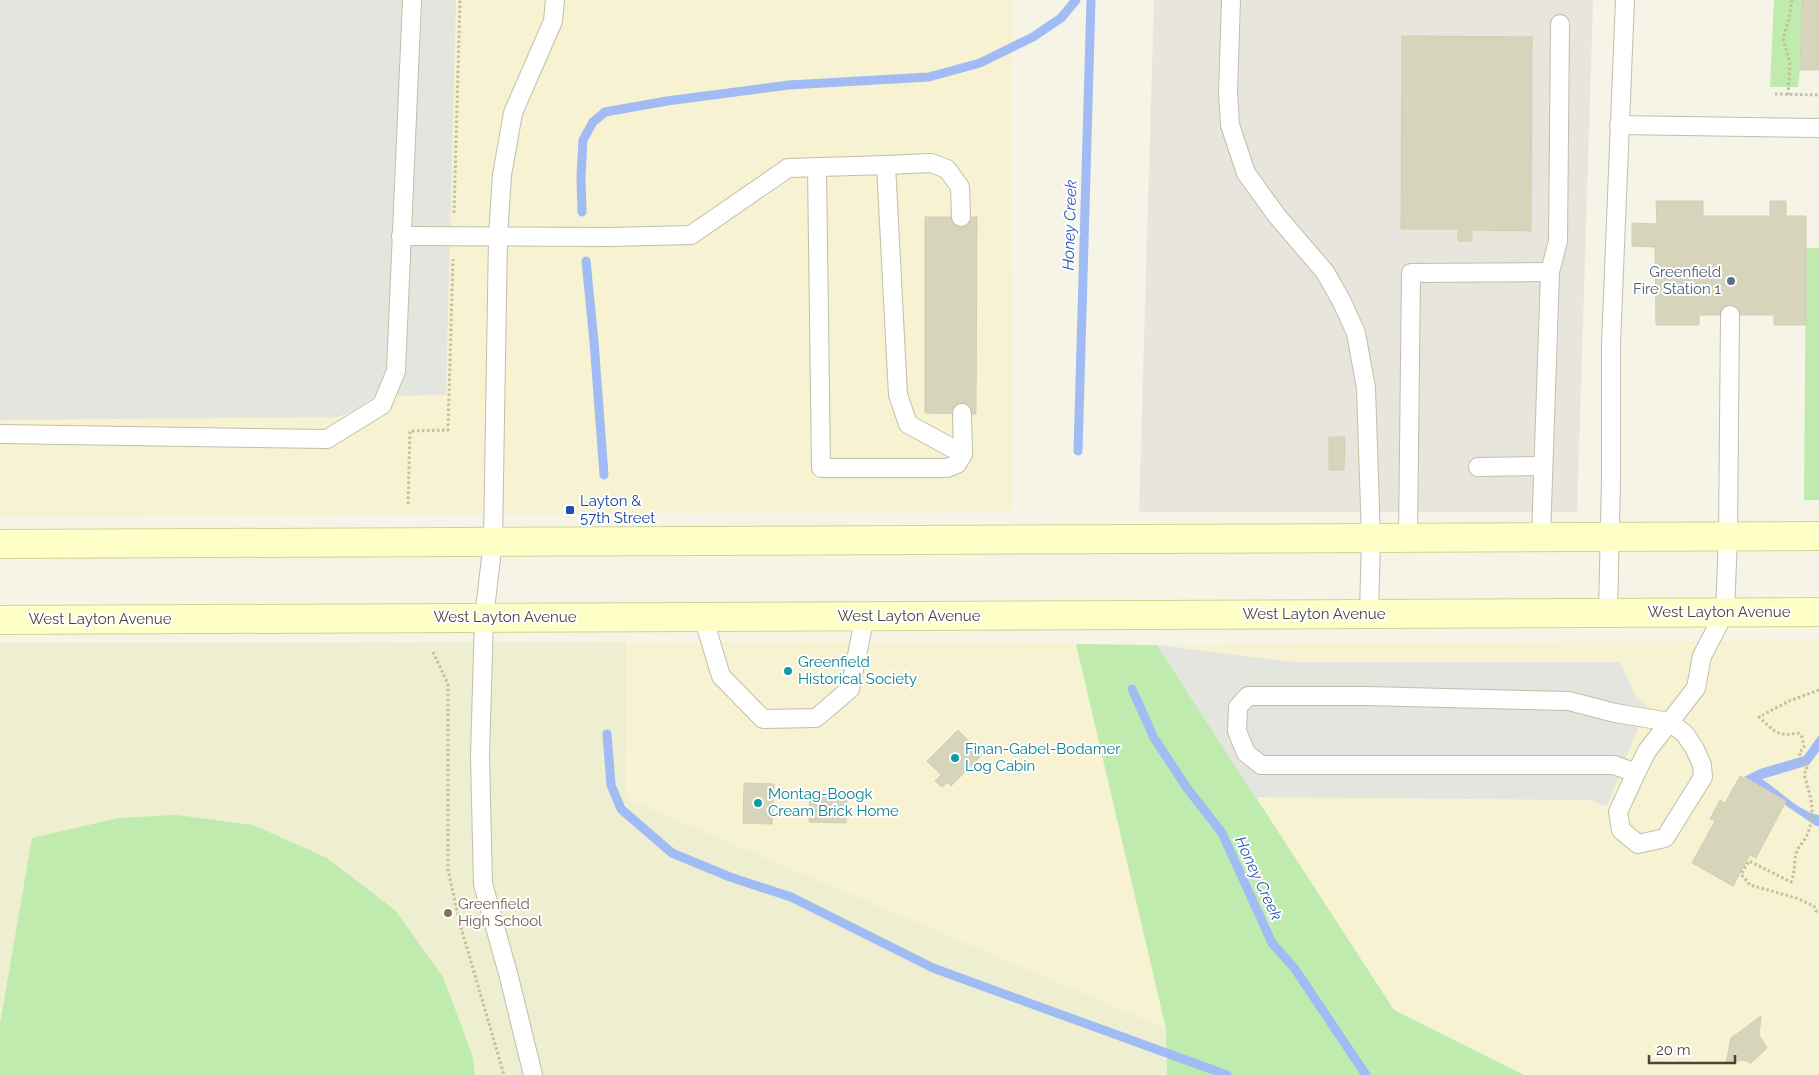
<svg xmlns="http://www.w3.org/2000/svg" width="1819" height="1075" font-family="Raleway,sans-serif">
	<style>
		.commercial { fill: #f7f2d2 }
		.industrial { fill: #e7e5dc }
		.education { fill: #eeeed0 }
		.green { fill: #bfebae }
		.parking { fill: #e5e5df }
		.water { fill: #a1bbf4 }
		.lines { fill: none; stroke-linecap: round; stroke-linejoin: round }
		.stream { stroke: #a1bbf4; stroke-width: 9 }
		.building { fill: #d7d4bc; stroke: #d2ceaf }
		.lane-casing { stroke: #c1bfa9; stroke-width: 20 }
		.secondary-casing { stroke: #d3d393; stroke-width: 30 }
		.path { stroke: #c3c09a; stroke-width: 3; stroke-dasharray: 2.5 2.5; stroke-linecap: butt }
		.lane { stroke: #fff; stroke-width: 18 }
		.secondary { stroke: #fdffc7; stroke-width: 28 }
		.service-dot { fill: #5c6f8a; stroke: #fff; stroke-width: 2 }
		.transit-dot { fill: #1a4fb4; stroke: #fff; stroke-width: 2 }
		.culture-dot { fill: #0f9aa8; stroke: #fff; stroke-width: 2 }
		.education-dot { fill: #8d6e63; stroke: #fff; stroke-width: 2 }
		.labels { text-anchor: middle; stroke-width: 4; stroke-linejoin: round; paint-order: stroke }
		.service-label { font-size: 15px; fill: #4e5e75; stroke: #fff; text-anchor: end }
		.transit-label { font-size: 15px; fill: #164399; stroke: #fff; text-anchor: start }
		.street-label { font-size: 15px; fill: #484636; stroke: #fff }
		.culture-label { font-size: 15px; fill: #0d838f; stroke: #fff; text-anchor: start }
		.education-label { font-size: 15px; fill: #785e54; stroke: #fff; text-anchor: start }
		.water-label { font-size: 16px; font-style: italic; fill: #2855bb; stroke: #fff }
	</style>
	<rect width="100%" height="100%" fill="#f5f4e7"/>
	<g class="commercial">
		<polygon points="0,0 1014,0 1011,80 1012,511 549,514 0,516"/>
		<polygon points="1819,640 1819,1075 1523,1075 1394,1010 1157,645"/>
		<polygon points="626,642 1007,642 1076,644 1166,1029 624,798"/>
	</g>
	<polygon class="industrial" points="1154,0 1593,0 1577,512 1139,512"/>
	<polygon class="education" points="626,642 625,798 1166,1029 1167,1075 0,1075 0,643"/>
	<g class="green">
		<polygon points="1774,0 1802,0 1800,70 1798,87 1770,87"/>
		<polygon points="1806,248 1819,248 1819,500 1804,500"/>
		<polygon points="1076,644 1157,645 1394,1010 1524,1075 1167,1075 1166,1029"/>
		<polygon points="176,815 253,825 327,858 396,911 443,977 472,1054 475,1075 0,1075 0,1024 32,838 119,818"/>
	</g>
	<g class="parking">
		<polygon points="0,0 456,0 446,395 375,396 358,408 338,417 0,420"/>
		<polygon points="1157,645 1294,662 1620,662 1636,697 1647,706 1607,806 1589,800 1255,797"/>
	</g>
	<path class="water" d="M1819,735V751L1809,765L1762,779C1779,790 1800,812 1819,815V826H1816L1785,805L1786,801L1744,777L1760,769L1804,756Z"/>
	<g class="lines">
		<g class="stream">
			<polyline points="582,212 581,177 583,140 593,122 605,112 667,101 789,85 929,77 980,63 1033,37 1061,18 1076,0"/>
			<polyline points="586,261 594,342 604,475"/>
			<polyline points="1078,451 1091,0"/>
			<polyline points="1132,689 1154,738 1187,788 1222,833 1272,943 1295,969 1366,1075"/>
			<polyline points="607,734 611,785 621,809 672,853 730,877 791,897 933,968 1227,1075"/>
		</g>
	</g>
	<g class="building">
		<polygon points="1802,0 1819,0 1819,70 1800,70"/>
		<polygon points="1402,36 1532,37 1531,231 1472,230 1472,241 1458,241 1458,229 1401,229"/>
		<polygon points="1656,201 1703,201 1703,216 1770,216 1770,201 1786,201 1786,216 1806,216 1806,325 1774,325 1774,315 1699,315 1699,325 1656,325 1655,247 1632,246 1632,223 1657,224"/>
		<polygon points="925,217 977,217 976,414 925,413"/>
		<polygon points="1329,437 1345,437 1344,470 1329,470"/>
		<polygon points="958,730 982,755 951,786 948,782 942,787 935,781 941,775 927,761"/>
		<polygon points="1740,776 1786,801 1756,858 1750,855 1733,886 1692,863 1715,821 1710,819 1720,800 1725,803"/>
		<polygon points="744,783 774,784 772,824 743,823"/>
		<polygon points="810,795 847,797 846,823 809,822"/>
		<polygon points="1761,1016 1759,1035 1767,1048 1751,1063 1743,1060 1726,1063 1731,1038"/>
	</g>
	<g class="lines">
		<g class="lane-casing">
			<g id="lane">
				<polyline points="1231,0 1228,92 1230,125 1246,173 1277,216 1325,272 1342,302 1356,333 1366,388 1371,538 1369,613"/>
				<polyline points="1619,125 1819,128"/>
				<polyline points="886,165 931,163 947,169 960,187 961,217"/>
				<polyline points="817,167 821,468 947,468 957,464 963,454 962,413"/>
				<polyline points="401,236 609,237 691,235 788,168 886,165 898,395 908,424 963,454"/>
				<polyline points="0,434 327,439 382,405 396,371 412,0"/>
				<polyline points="1478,467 1543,466"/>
				<polyline points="1541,537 1550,272 1558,241 1560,24"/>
				<polyline points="1408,538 1411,273 1550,272"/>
				<polyline points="1608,613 1611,480 1611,344 1625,0"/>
				<polyline points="703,617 721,676 763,719 816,718 850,689 865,616"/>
				<polyline points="1636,773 1614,765 1261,765 1246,753 1237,731 1238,707 1248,696 1367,696 1569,701 1615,713 1670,722 1685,734 1695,749 1702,765 1703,777 1665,838 1638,844 1621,830 1618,812 1636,773 1647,751 1696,688 1702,656 1725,612 1728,537 1730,315"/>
				<polyline points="533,1075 509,977 483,884 480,757 484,618 493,541 498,237 502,175 513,113 553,21 555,0"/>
			</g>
		</g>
		<g class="secondary-casing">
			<g id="secondary">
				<polyline points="0,544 1819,536"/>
				<polyline points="0,620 1819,612"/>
			</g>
		</g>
		<g class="path">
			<polyline points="1775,94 1819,95"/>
			<polyline points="1788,95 1790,63 1783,39 1789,18 1792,0"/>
			<polyline points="454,213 460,0"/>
			<polyline points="408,504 410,431 448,430 453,259"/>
			<polyline points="433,652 448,684 448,870 460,924 504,1075"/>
			<path d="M1819,690L1789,701L1759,717C1774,731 1777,737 1798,733L1802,737L1804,747L1799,753L1807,769L1804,774C1810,796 1817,811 1807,835C1805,841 1799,845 1797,851C1793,861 1796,871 1791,882L1749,861L1741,874L1750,885L1796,898L1814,906L1816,911L1819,912"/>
		</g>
		<use href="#lane" class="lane"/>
		<use href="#secondary" class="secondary"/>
	</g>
	<circle class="service-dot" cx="1731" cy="281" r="5"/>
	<rect class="transit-dot" x="565" y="505" width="10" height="10" rx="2.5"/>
	<g class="culture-dot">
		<circle cx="788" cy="671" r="5"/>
		<circle cx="955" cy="758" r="5"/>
		<circle cx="758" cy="803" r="5"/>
	</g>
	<circle class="education-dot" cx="448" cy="913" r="5"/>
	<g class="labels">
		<g class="service-label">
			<text x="1721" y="277">Greenfield<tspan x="1721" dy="17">Fire Station 1</tspan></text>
		</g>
		<g class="transit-label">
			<text x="580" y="506">Layton &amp;<tspan x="580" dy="17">57th Street</tspan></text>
		</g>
		<g class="street-label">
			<text x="1719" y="617">West Layton Avenue</text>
			<text x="1314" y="619">West Layton Avenue</text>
			<text x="909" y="621">West Layton Avenue</text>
			<text x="505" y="622">West Layton Avenue</text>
			<text x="100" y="624">West Layton Avenue</text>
		</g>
		<g class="culture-label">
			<text x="798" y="667">Greenfield<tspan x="798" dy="17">Historical Society</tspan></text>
			<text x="965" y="754">Finan-Gabel-Bodamer<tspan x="965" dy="17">Log Cabin</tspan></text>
			<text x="768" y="799">Montag-Boogk<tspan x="768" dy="17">Cream Brick Home</tspan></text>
		</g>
		<g class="education-label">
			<text x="458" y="909">Greenfield<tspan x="458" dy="17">High School</tspan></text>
		</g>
		<g class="water-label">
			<text transform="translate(1069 225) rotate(-88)" y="6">Honey Creek</text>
			<text transform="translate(1259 878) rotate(65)" y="6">Honey Creek</text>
		</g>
	</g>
	<path d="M1649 1055v8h86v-8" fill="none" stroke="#484636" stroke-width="2.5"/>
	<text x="1656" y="1055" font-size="15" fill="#484636" stroke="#ffffff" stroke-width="4" paint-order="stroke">20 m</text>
</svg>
